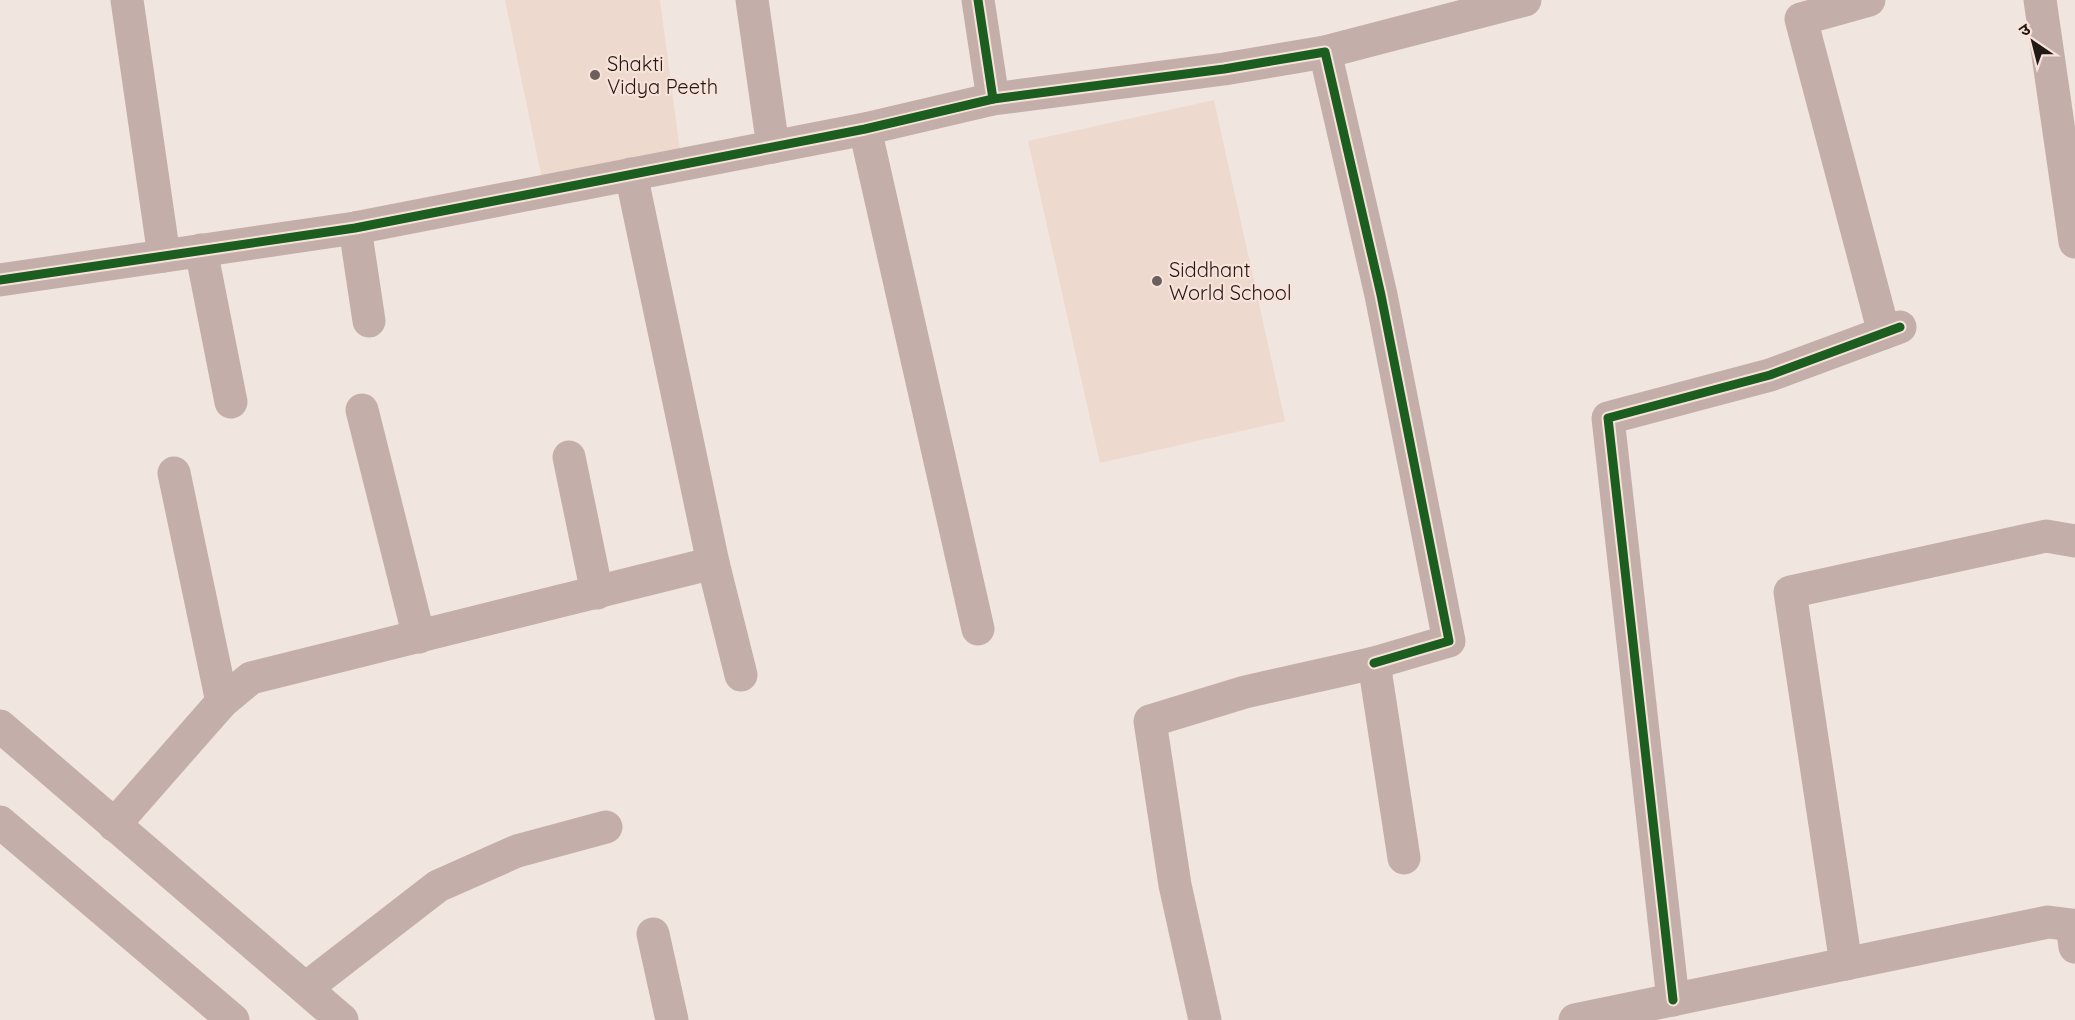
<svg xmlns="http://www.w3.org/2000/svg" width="2075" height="1020" font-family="Quicksand,'Noto Sans Devanagari',sans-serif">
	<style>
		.built { fill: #eed9cf }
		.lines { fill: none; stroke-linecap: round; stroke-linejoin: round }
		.minor { stroke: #c4aeaa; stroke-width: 33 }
		.cycleway-casing { stroke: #f8e2d9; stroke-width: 13 }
		.cycleway { stroke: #1b5e20; stroke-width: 9 }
		.poi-dot { fill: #6a605d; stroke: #f8e2d9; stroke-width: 2 }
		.labels { text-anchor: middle; stroke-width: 4.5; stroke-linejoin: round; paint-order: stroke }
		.poi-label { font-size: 20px; fill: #211916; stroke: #f8e2d9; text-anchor: start }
	</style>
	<rect width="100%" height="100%" fill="#f1e5e0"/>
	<g class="built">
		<polygon points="505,0 660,0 680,151 542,179"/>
		<polygon points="1214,100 1285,421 1100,463 1028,141"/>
	</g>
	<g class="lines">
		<g class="minor">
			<polyline points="127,0 164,256"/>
			<polyline points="752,0 773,147"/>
			<polyline points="1869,0 1801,19 1884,333"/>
			<polyline points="2040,0 2075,242"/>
			<polyline points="1325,52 1525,0"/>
			<polyline points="993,99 1224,69 1325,52 1381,295 1449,641 1374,663"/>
			<polyline points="865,129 978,629"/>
			<polyline points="631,174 713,563"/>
			<polyline points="355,228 369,321"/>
			<polyline points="201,250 231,402"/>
			<polyline points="0,280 355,228 865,129 993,99 978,0"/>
			<polyline points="362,410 419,637"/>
			<polyline points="569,457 597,593"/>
			<polyline points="174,473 222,702"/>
			<polyline points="0,726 342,1020"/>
			<polyline points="0,822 233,1020"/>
			<polyline points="114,825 222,702 251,678 713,563 741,675"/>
			<polyline points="653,934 672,1020"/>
			<polyline points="1846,964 1790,592 2046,536 2075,541"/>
			<polyline points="306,988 438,886 517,851 606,827"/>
			<polyline points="1673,1000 1608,418 1770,375 1900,327"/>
			<polyline points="1205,1020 1175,885 1150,721 1245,692 1374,663 1404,858"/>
			<polyline points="1575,1020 2048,922 2072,925 2075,947"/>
		</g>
		<g class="cycleway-casing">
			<g id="cycleway">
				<polyline points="993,99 1224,69 1325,52 1381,295 1449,641 1374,663"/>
				<polyline points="0,280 355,228 865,129 993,99 978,0"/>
				<polyline points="1673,1000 1608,418 1770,375 1900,327"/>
			</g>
		</g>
		<use href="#cycleway" class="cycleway"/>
	</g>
	<g class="poi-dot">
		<circle cx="595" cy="75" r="6"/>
		<circle cx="1157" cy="281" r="6"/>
	</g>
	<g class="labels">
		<g class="poi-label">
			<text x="607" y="71">Shakti<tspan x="607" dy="23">Vidya Peeth</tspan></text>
			<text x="1169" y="277">Siddhant<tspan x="1169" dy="23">World School</tspan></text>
		</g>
	</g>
	<g transform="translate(2033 42) rotate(325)" stroke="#f8e2d9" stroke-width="4.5" paint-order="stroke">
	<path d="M0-4.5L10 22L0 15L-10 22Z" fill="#211916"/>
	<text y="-9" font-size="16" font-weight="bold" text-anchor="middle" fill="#211916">उ</text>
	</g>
</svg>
